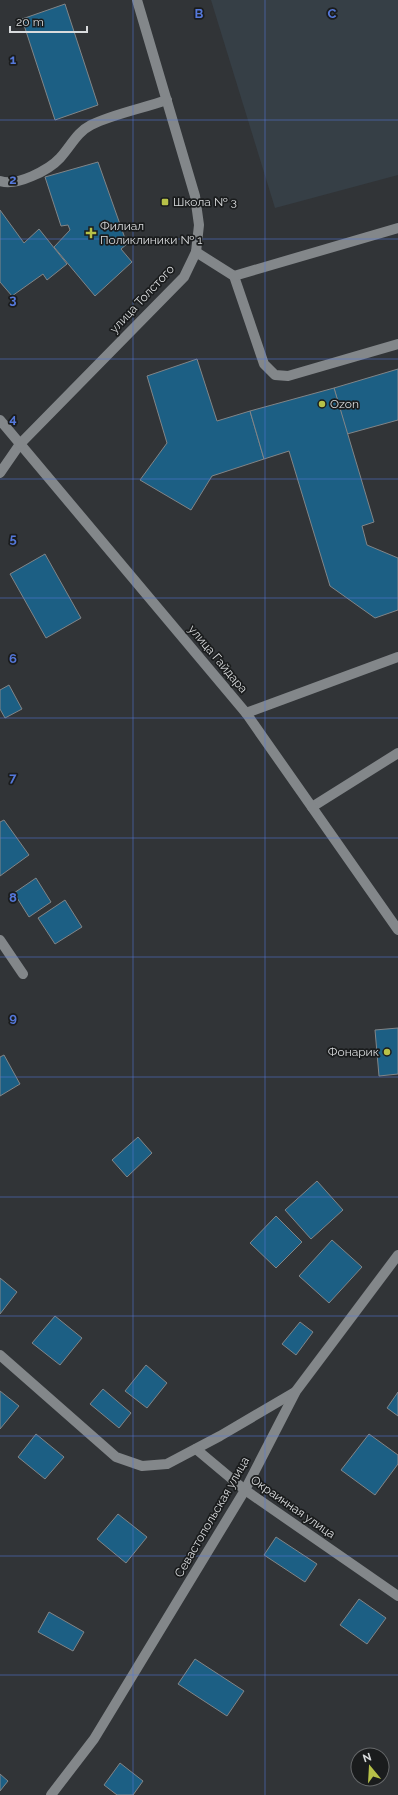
<svg xmlns="http://www.w3.org/2000/svg" width="398" height="1795" font-family="Raleway,sans-serif">
	<style>
		.built { fill: #363f46 }
		.building { fill: #1c5f84; stroke: #818588 }
		.lines { fill: none; stroke-linecap: round; stroke-linejoin: round }
		.service { stroke: #83878a; stroke-width: 10 }
		.minor { stroke: #83878a; stroke-width: 10 }
		.tertiary { stroke: #83878a; stroke-width: 10 }
		.grid { fill: none; stroke: #5578da; stroke-width: 1; stroke-opacity: 0.55 }
		.poi-dot { fill: #b7c148; stroke: #1a1c1d; stroke-width: 1.5 }
		.labels { text-anchor: middle; stroke-width: 3.5; stroke-linejoin: round; paint-order: stroke }
		.poi-label { font-size: 12px; fill: #d9dbdd; stroke: #1a1c1d; text-anchor: start }
		.street-label { font-size: 12px; fill: #d9dbdd; stroke: #1a1c1d }
		.grid-label { font-size: 13px; text-anchor: middle; font-weight: bold; fill: #5578da; stroke: #1a1c1d; stroke-width: 3.5; stroke-linejoin: round; paint-order: stroke }
	</style>
	<rect width="100%" height="100%" fill="#313437"/>
	<polygon class="built" points="211,0 398,0 398,175 275,208"/>
	<g class="building">
		<polygon points="65,4 98,105 55,120 22,19"/>
		<polygon points="98,162 127,244 121,249 132,262 95,296 54,247 70,230 68,225 61,226 45,177"/>
		<polygon points="0,210 24,243 39,229 67,264 47,280 43,274 12,296 0,282"/>
		<polygon points="197,359 217,421 250,411 264,459 212,476 191,510 140,480 167,443 147,376"/>
		<polygon points="398,369 398,420 347,434 334,388"/>
		<polygon points="334,388 374,522 362,526 367,545 398,558 398,610 375,618 330,586 289,451 264,459 250,411"/>
		<polygon points="45,554 81,618 46,638 10,574"/>
		<polygon points="9,685 22,709 5,718 0,709 0,690"/>
		<polygon points="4,820 29,855 0,876 0,822"/>
		<polygon points="36,878 51,902 29,917 14,893"/>
		<polygon points="65,900 82,927 55,944 38,918"/>
		<polygon points="398,1028 398,1074 379,1076 375,1030"/>
		<polygon points="4,1055 20,1084 0,1096 0,1057"/>
		<polygon points="138,1137 152,1153 127,1177 112,1160"/>
		<polygon points="317,1181 343,1210 311,1239 285,1210"/>
		<polygon points="276,1216 302,1242 276,1268 250,1243"/>
		<polygon points="332,1240 362,1267 329,1303 299,1276"/>
		<polygon points="0,1278 17,1292 0,1314"/>
		<polygon points="55,1316 82,1338 60,1365 32,1343"/>
		<polygon points="300,1322 313,1332 296,1355 282,1344"/>
		<polygon points="146,1365 167,1383 147,1408 125,1391"/>
		<polygon points="103,1389 131,1413 119,1428 90,1404"/>
		<polygon points="0,1391 19,1406 0,1429"/>
		<polygon points="398,1392 398,1416 387,1408"/>
		<polygon points="36,1434 64,1457 45,1479 18,1457"/>
		<polygon points="369,1434 398,1455 398,1464 375,1495 341,1470"/>
		<polygon points="118,1514 147,1537 126,1563 97,1539"/>
		<polygon points="276,1537 317,1564 305,1582 264,1555"/>
		<polygon points="359,1599 386,1618 367,1644 340,1625"/>
		<polygon points="49,1612 84,1632 73,1651 38,1632"/>
		<polygon points="195,1659 244,1691 227,1716 178,1684"/>
		<polygon points="120,1763 143,1781 133,1795 117,1795 104,1785"/>
		<polygon points="0,1774 8,1781 0,1791"/>
	</g>
	<g class="lines">
		<g class="service">
			<path d="M0,181C16,187 49,170 60,158C71,146 77,132 91,125C113,114 144,108 167,100"/>
			<polyline points="196,252 234,276 264,364 275,375 288,376 398,344"/>
			<polyline points="234,276 398,228"/>
			<polyline points="246,713 398,657"/>
			<polyline points="312,807 398,753"/>
			<polyline points="0,940 23,974"/>
		</g>
		<g class="minor">
			<polyline points="0,473 20,444"/>
			<polyline points="0,1355 116,1457 142,1466 167,1464 220,1436 295,1392"/>
			<polyline points="196,1449 245,1490 398,1596"/>
			<polyline points="51,1795 94,1739 245,1490 296,1391 398,1255"/>
		</g>
		<g class="tertiary">
			<polyline points="0,420 246,713 398,930"/>
			<polyline points="20,444 184,277 196,252 199,225 195,196 137,0"/>
		</g>
	</g>
	<path class="grid" d="M133,0V1795M265,0V1795M0,120H398M0,239H398M0,359H398M0,479H398M0,598H398M0,718H398M0,838H398M0,957H398M0,1077H398M0,1197H398M0,1316H398M0,1436H398M0,1556H398M0,1675H398"/>
	<g class="poi-dot">
		<rect x="161" y="198" width="8" height="8" rx="2"/>
		<path d="M89 227h4v4h4v4h-4v4h-4v-4h-4v-4h4z"/>
		<circle cx="322" cy="404" r="4"/>
		<circle cx="387" cy="1052" r="4"/>
	</g>
	<g class="labels">
		<g class="poi-label">
			<text x="173" y="206">Школа № 3</text>
			<text x="100" y="230">Филиал<tspan x="100" dy="14">Поликлиники № 1</tspan></text>
			<text x="330" y="408">Ozon</text>
			<text x="379" y="1056" text-anchor="end">Фонарик</text>
		</g>
		<g class="street-label">
			<text transform="translate(142 299) rotate(-47)" y="4">улица Толстого</text>
			<text transform="translate(218 659) rotate(50)" y="4">улица Гайдара</text>
			<text transform="translate(293 1507) rotate(35)" y="4">Окраинная улица</text>
			<text transform="translate(212 1517) rotate(-60)" y="4">Севастопольская улица</text>
		</g>
	</g>
	<g class="grid-label">
		<text x="199" y="18">B</text>
		<text x="332" y="18">C</text>
		<text x="13" y="64">1</text>
		<text x="13" y="184">2</text>
		<text x="13" y="304">3</text>
		<text x="13" y="423">4</text>
		<text x="13" y="543">5</text>
		<text x="13" y="663">6</text>
		<text x="13" y="782">7</text>
		<text x="13" y="902">8</text>
		<text x="13" y="1022">9</text>
	</g>
	<g transform="translate(370 1767) rotate(342)"><circle r="19" fill="#1a1c1d" stroke="#66686a"/>
	<path d="M0-3L7 15L0 10L-7 15Z" fill="#b7c148"/>
	<text y="-6" font-size="11" font-weight="bold" text-anchor="middle" fill="#d9dbdd">N</text>
	</g>
	<path d="M10 26v6h77v-6" fill="none" stroke="#d9dbdd" stroke-width="2"/>
	<text x="16" y="26" font-size="12" fill="#d9dbdd" stroke="#1a1c1d" stroke-width="3" paint-order="stroke">20 m</text>
</svg>
